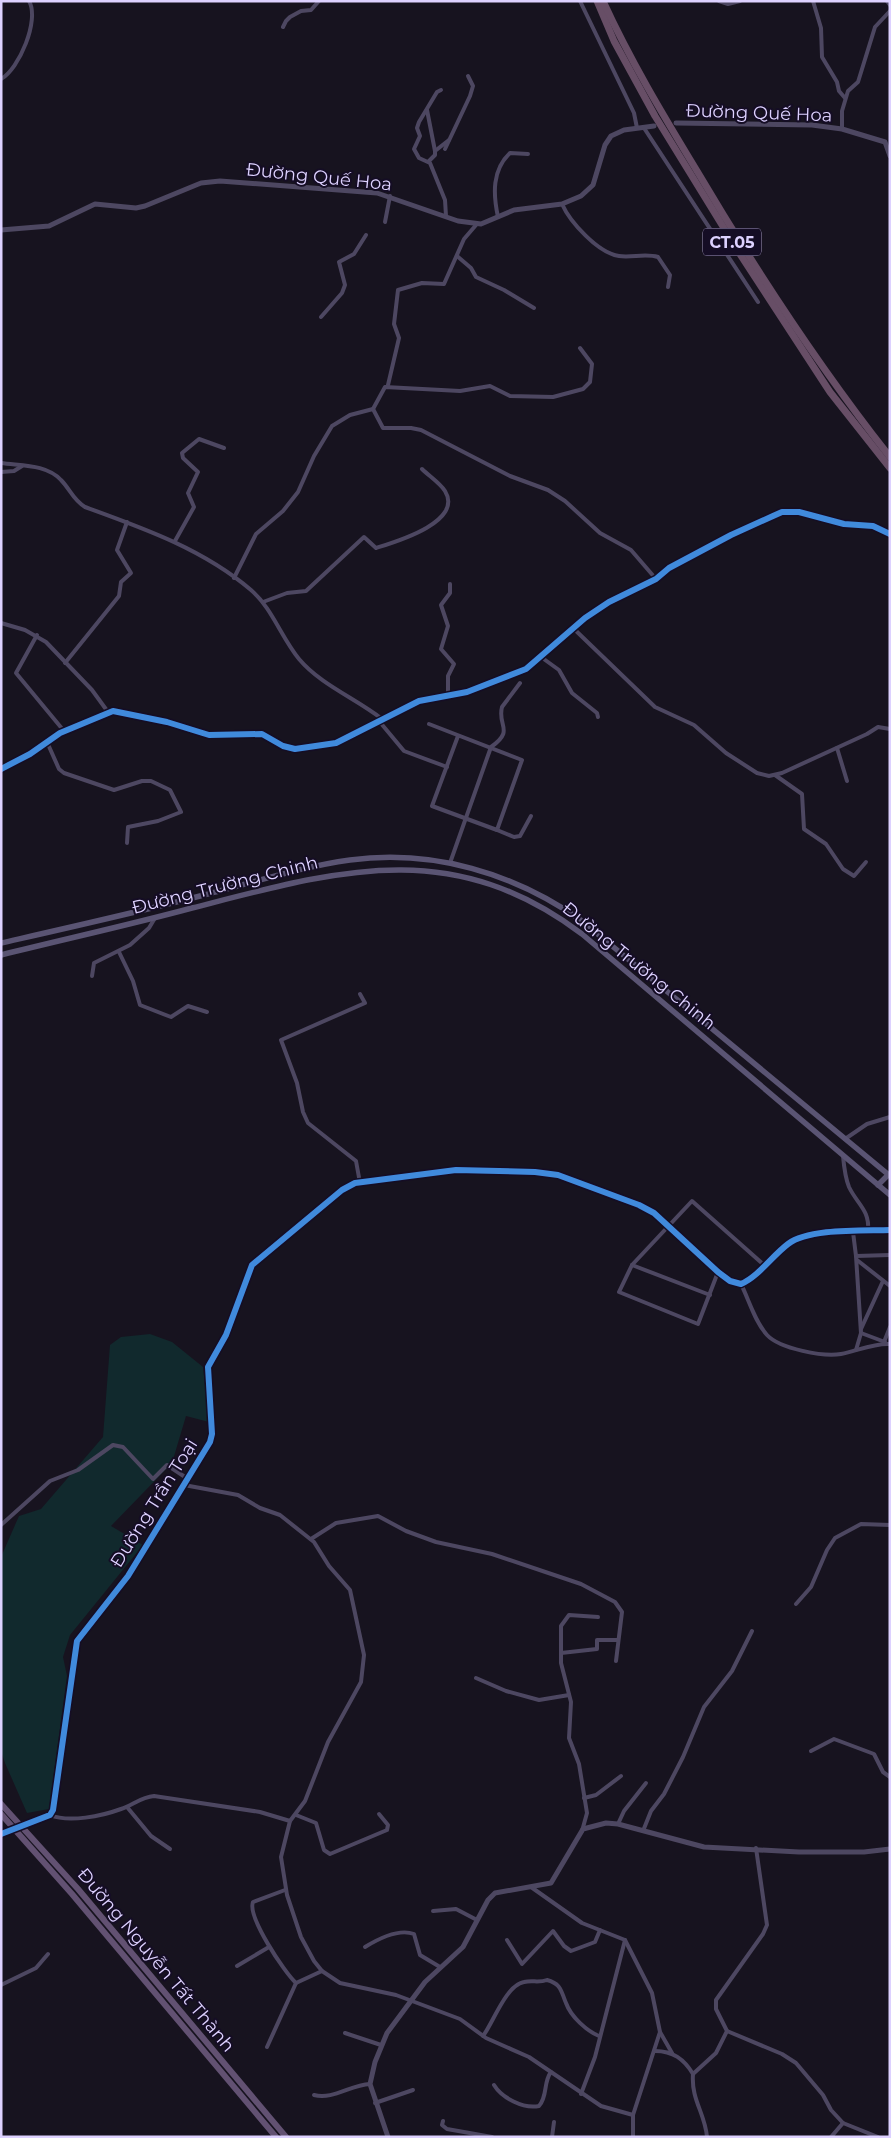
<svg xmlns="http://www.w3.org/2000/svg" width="891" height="2138" font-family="Montserrat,sans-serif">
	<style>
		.green { fill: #11292d }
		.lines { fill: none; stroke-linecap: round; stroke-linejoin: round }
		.minor { stroke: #4d4761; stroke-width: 4 }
		.tertiary { stroke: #4d4761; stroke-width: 5 }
		.secondary { stroke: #5a5473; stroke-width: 5.5 }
		.primary { stroke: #625172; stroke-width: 6 }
		.motorway { stroke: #674e66; stroke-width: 7 }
		.cycleway-casing { stroke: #150d25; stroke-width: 9 }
		.cycleway { stroke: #408adc; stroke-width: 6 }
		.labels { text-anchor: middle; stroke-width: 4; stroke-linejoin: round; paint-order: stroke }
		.shield { fill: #150d25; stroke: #a196be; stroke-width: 1 }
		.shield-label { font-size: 16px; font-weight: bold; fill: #ddd1ff }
		.street-label { font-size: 18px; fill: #ddd1ff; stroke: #150d25 }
	</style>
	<rect width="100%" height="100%" fill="#17131f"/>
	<polygon class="green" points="150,1334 172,1342 203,1367 209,1422 186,1416 172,1463 111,1526 143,1545 70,1635 63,1657 67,1676 49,1809 27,1813 5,1763 1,1751 1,1557 19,1516 41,1509 103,1437 110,1345 121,1337"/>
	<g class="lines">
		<g class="minor">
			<polyline points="580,1 634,113 637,128"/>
			<polyline points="719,1 728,4 740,1"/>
			<polyline points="813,1 821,28 822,57 837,82 839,91 845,98"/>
			<polyline points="887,1 890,5"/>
			<polyline points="283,27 286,21 290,17 301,11 311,10 319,1"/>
			<path d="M1,79C19,69 40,20 29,1"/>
			<polyline points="441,90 437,92 419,122 417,128 420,136 414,149 419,158 430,163 445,200 446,216"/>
			<polyline points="427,110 435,151 435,155 429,161"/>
			<polyline points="644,128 758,302"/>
			<polyline points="842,129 842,111 848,91 858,82 875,27 890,11"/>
			<polyline points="445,149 470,96 473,86 468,76"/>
			<polyline points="435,151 449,140"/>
			<path d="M562,204C570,222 598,253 619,256C632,258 645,253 658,257L670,275L668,287"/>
			<path d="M498,217C493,194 492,170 510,153L528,154"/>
			<polyline points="385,222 390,196"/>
			<polyline points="457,256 471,268 476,277 504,290 534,308"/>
			<polyline points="321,317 342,293 345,285 339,262 354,254 366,235"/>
			<polyline points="388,385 399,338 394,324 398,290 422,283 444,284 464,239 476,225"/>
			<polyline points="373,409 383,428 411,428 421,430 510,476 548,490 565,501 600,533 631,550 656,579"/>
			<path d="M1,463C21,466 46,464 61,480C70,489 73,500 85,507C143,528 203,549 251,590C272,608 281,637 299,659C321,685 355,698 382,719"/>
			<polyline points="1,472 14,471 22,466"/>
			<polyline points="175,541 194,507 188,493 198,472 183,458 182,453 199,439 224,448"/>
			<polyline points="234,578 256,534 283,511 298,492 314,456 332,426 350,415 373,409 385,387 460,391 490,386 510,396 553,397 583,389 590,382 592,364 580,348"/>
			<path d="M263,602L287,593L306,591L364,537L376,548C395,542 464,522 445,491C440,483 429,476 422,469"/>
			<polyline points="1,623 25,630 46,642 92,690 108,712"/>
			<polyline points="573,628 655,707 694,725 726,753 757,773 769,776 782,773 867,734 878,727 890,729"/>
			<polyline points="37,635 16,673 64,731"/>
			<polyline points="541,657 559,670 572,693 597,713 598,717"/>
			<polyline points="65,663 119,596 121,582 131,573 117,550 127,522"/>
			<polyline points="448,694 448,676 454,664 441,649 448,626 441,605 450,593 450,584"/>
			<polyline points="379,721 404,751 447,767"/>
			<polyline points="429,724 522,760 497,830 432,806 458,736"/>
			<polyline points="47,742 59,769 64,773 114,790 142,781 151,781 170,790 181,812 158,821 128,827 127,843"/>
			<polyline points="837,748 847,781"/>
			<polyline points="1,769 30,754 60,733 113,711 167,722 209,735 262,734 283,746 295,749 336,743 419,701 467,692 526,669 585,618 609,602 656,579 669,568 731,535 773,516 782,512 799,512 844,524 873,526 890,534"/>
			<polyline points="775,775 802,794 804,829 826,844 843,869 854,876 866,862"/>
			<polyline points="497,830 514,837 520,836 531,816"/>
			<path d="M450,863L491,747C515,730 497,726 502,707L520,683"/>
			<polyline points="119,952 133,981 140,1005 171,1017 188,1006 207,1012"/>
			<polyline points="92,976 94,963 130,945 149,928 155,918"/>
			<polyline points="845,1139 867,1124 890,1117"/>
			<path d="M843,1156C844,1167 845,1177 849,1187C857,1204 870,1210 868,1231"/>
			<polyline points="360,1183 356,1161 308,1123 303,1112 297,1083 281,1040 365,1003 360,994"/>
			<polyline points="853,1232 856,1256 890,1255"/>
			<polyline points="857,1260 890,1286"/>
			<polyline points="632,1265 710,1295"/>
			<polyline points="718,1272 698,1324 619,1292 632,1265 692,1201 764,1265"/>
			<path d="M741,1284C749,1300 755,1322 767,1335C780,1349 824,1357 841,1354C857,1351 873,1343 890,1344"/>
			<polyline points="861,1329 883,1281"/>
			<polyline points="861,1333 885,1342"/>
			<polyline points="884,1342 890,1327"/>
			<polyline points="856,1350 861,1333 856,1256"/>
			<polyline points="184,1485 238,1495 260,1508 280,1515 314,1542 329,1566 350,1590 364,1655 361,1682 328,1742 305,1801 290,1821 281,1857 287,1895 301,1937 314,1961 322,1971 340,1983 396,1995 460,2019 486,2038 529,2057 601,2106 633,2115"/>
			<polyline points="1,1525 50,1481 78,1470 113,1445 123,1447 153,1479 167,1465 188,1479"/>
			<polyline points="311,1539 336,1523 378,1516 406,1531 436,1542 492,1554 581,1584 615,1602 622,1612 616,1661"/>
			<polyline points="796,1604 811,1587 827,1550 835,1538 861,1524 890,1525"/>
			<polyline points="561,1653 597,1649 597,1640 618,1640"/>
			<polyline points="476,1678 506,1691 539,1700 569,1695"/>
			<polyline points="811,1751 834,1739 874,1754 883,1772 890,1777"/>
			<polyline points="584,1798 596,1795 621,1776"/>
			<polyline points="127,1807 151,1836 170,1849"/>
			<path d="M50,1815C69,1823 102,1816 121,1809C133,1805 141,1797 154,1796L260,1812L290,1821"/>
			<polyline points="296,1815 316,1823 324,1850 330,1854 387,1830 388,1825 379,1814"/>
			<polyline points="618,1824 624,1811 646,1783"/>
			<polyline points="582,1831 587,1813 579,1764 569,1738 571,1702 561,1663 561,1626 569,1615 598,1617"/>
			<polyline points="643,1831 651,1811 664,1794 683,1757 704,1707 732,1671 752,1631"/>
			<polyline points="531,1887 582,1923 625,1940 652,1993 660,2032 633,2115 633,2137"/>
			<path d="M285,1890L253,1902C247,1916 284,1972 296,1983L322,1971"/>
			<polyline points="433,1911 456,1909 477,1920"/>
			<polyline points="507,1940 522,1964 553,1931 564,1946 571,1951 595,1942 600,1930"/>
			<path d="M365,1947C378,1939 398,1928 414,1934L420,1955L440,1967"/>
			<polyline points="237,1966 269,1947"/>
			<polyline points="1,1985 36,1968 48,1954"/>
			<polyline points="727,2031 782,2054 796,2063 823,2095 831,2110 843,2123 878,2137"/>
			<polyline points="660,2032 672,2053"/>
			<polyline points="345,2033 381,2045"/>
			<path d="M483,2036C493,2023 506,1985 524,1982C532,1980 539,1983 547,1980C562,1984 561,1992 566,2003C571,2017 587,2031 599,2036"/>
			<polyline points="267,2047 296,1983"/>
			<path d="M655,2051C673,2051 684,2059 693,2074L716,2053L727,2031L716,2009V2000L763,1934L767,1925L756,1848"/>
			<path d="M693,2074C691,2100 705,2113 707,2137"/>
			<path d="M494,2085C502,2098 523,2109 539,2106C548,2096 543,2082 551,2072"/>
			<polyline points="581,2094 595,2057 625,1940"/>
			<path d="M314,2095C333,2100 350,2085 370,2084"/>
			<polyline points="375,2103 413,2090"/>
			<polyline points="443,2121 442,2125 447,2129 492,2137"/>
			<polyline points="552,2137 554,2122"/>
			<polyline points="831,2137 843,2123"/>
		</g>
		<g class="tertiary">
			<polyline points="676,123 812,125 842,129 885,142 890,156"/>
			<polyline points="1,230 49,226 95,204 136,208 145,206 201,183 220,181 377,193 458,221 481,224 514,210 562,204 581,196 593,185 605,145 611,136 624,130 654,126"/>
			<path d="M1,1834L50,1815L53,1810L77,1641L128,1576L210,1442L212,1434L208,1367L226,1335L252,1265L342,1190L355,1183L456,1170L535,1172L558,1175L639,1205L654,1213L718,1272L730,1281L741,1284C759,1276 772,1256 788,1244C809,1228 863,1231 890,1230"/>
			<polyline points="388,2137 370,2084 375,2062 387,2033 425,1982 463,1947 488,1900 495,1893 551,1883 583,1829 606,1823 618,1824 704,1847 799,1852 864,1852 890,1849"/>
		</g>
		<g class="secondary">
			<path d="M1,943C67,928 134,913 200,896C249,884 299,867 350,860C433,849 514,873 582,921L890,1176"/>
			<path d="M1,955C65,939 129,925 192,908C337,871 450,835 582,934L890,1195"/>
			<polyline points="878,1185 888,1175"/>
		</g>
		<g class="primary">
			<polyline points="1,1804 78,1889 286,2137"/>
			<polyline points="1,1814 72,1894 276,2137"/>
		</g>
		<g class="motorway">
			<polyline points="597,1 614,41 655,116 738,251 830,392 890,468"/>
			<path d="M603,1C630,60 663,115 697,171C755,269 819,367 890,457"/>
		</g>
		<g class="cycleway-casing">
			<g id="cycleway">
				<polyline points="1,769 30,754 60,733 113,711 167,722 209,735 262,734 283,746 295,749 336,743 419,701 467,692 526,669 585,618 609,602 656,579 669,568 731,535 773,516 782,512 799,512 844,524 873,526 890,534"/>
				<path d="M1,1834L50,1815L53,1810L77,1641L128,1576L210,1442L212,1434L208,1367L226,1335L252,1265L342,1190L355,1183L456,1170L535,1172L558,1175L639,1205L654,1213L718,1272L730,1281L741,1284C759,1276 772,1256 788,1244C809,1228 863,1231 890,1230"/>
			</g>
		</g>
		<use href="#cycleway" class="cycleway"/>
	</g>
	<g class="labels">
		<rect class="shield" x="703" y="228.5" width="58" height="27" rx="4"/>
		<g class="shield-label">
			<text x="732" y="248">CT.05</text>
		</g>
		<g class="street-label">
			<text transform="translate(759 113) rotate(2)" y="6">Đường Quế Hoa</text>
			<text transform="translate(319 177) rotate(6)" y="6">Đường Quế Hoa</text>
			<text transform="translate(225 885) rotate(-14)" y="6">Đường Trường Chinh</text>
			<text transform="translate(639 966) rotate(39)" y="6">Đường Trường Chinh</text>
			<text transform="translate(154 1503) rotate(-58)" y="6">Đường Trần Toại</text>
			<text transform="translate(156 1960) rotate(50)" y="6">Đường Nguyễn Tất Thành</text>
		</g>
	</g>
	<rect width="891" height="2138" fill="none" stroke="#ddd1ff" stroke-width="5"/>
</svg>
